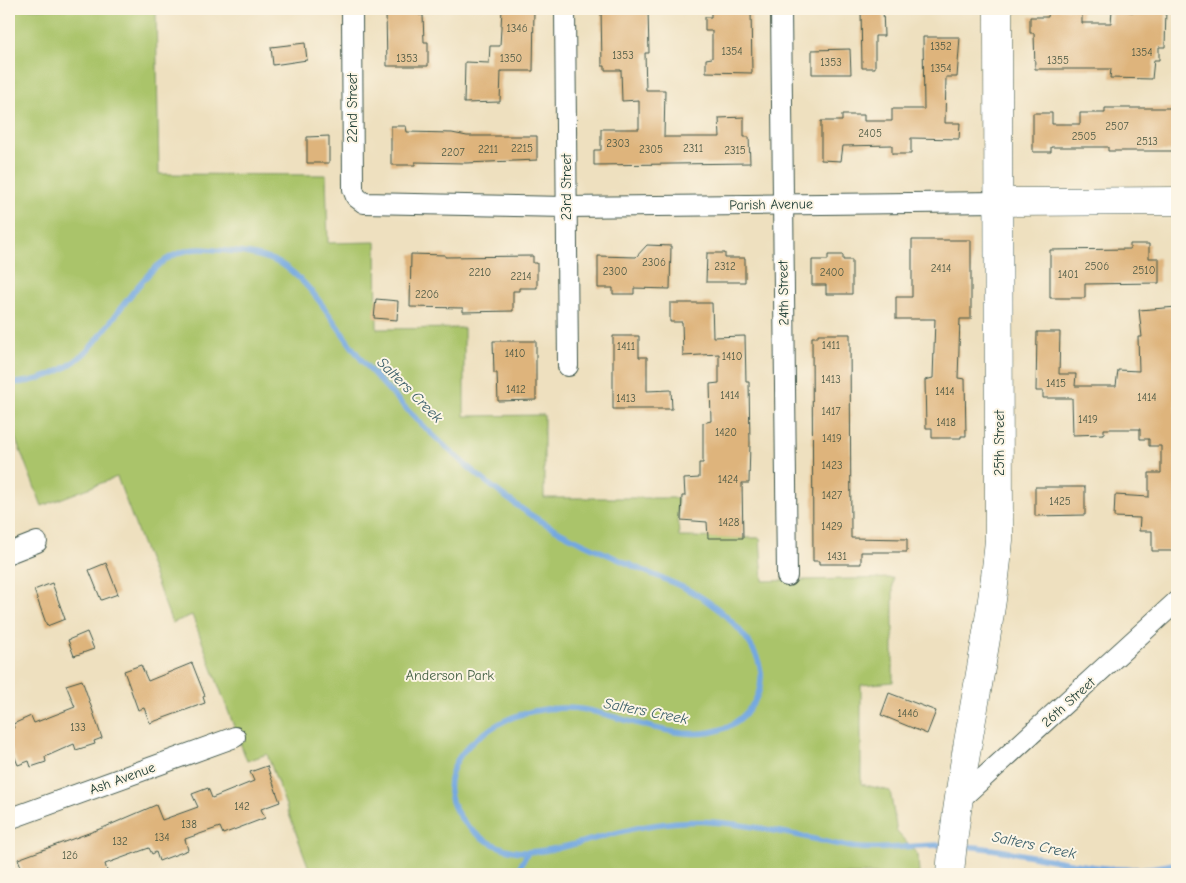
<svg xmlns="http://www.w3.org/2000/svg" width="1186" height="883" font-family="'Comic Neue',sans-serif">
	<style>
		.green { fill: #aac46a; stroke: #64804f }
		.lines { fill: none; stroke-linecap: round; stroke-linejoin: round }
		.stream { stroke: #73a8e0; stroke-width: 5.5 }
		.building { fill: #deb47b }
		.street-casing { stroke: #3e5549; stroke-width: 22 }
		.primary-casing { stroke: #3e5549; stroke-width: 29 }
		.street { stroke: #fff; stroke-width: 20 }
		.primary { stroke: #fff; stroke-width: 28 }
		.labels { text-anchor: middle; stroke-width: 4; stroke-linejoin: round; paint-order: stroke }
		.number-label { font-size: 11px; fill: #4f5b46 }
		.street-label { font-size: 14px; fill: #1f3d34; stroke: #fcf5e5 }
		.park-label { font-size: 14px; fill: #425f42; stroke: #fcf5e5 }
		.water-label { font-size: 15px; font-style: italic; fill: #385d68; stroke: #fcf5e5 }
	</style>
	<rect width="100%" height="100%" fill="#fcf5e5"/>
	<filter id="ink" filterUnits="userSpaceOnUse"><feTurbulence type="fractalNoise" baseFrequency=".02" numOctaves="2"/><feDisplacementMap in="SourceGraphic" scale="10" xChannelSelector="R" yChannelSelector="G"/><feConvolveMatrix kernelMatrix="1 2 1 2 8 2 1 2 1" color-interpolation-filters="sRGB"/></filter>
	<filter id="wash" filterUnits="userSpaceOnUse"><feTurbulence type="fractalNoise" baseFrequency=".0096" numOctaves="4" result="noise"/><feDisplacementMap in="SourceGraphic" scale="20" xChannelSelector="R" yChannelSelector="G"/><feGaussianBlur stdDeviation="1.12" result="paint"/><feColorMatrix in="noise" values="0 0 0 0 0 0 0 0 0 0 0 0 0 0 0 0 0 1.4 0 .05"/><feComposite in="paint" operator="in"/></filter>
	<g filter="url(#wash)">
		<rect width="100%" height="100%" fill="#eee0bf"/>
		<polygon class="green" points="9,9 156,9 159,174 326,175 328,243 376,242 377,329 464,328 464,416 544,415 544,498 677,498 679,537 760,538 763,581 893,578 893,682 861,685 861,784 890,791 897,832 918,855 919,874 311,874 267,754 247,761 192,615 172,623 117,477 42,506 9,422"/>
		<g class="lines">
			<g class="stream">
				<path d="M9,383C37,383 65,372 86,352C120,319 149,246 203,249C228,251 264,252 286,267C321,293 341,337 370,370C416,421 468,472 525,511C559,534 598,550 635,567C655,576 677,583 696,594C722,609 757,641 761,672C762,685 758,698 750,708C711,761 631,716 580,709C549,705 515,712 489,730C473,740 458,753 452,772C438,813 487,852 525,852C550,852 584,842 608,835C683,814 721,820 796,835C817,839 840,847 861,848C889,850 918,844 947,845"/>
				<path d="M961,846C1033,849 1106,883 1177,863"/>
				<polyline points="516,874 528,852"/>
			</g>
		</g>
		<g id="blocks">
			<g class="building">
				<polygon points="502,9 534,9 533,71 501,71 500,102 464,103 465,62 489,63 490,46 500,46"/>
				<polygon points="601,9 648,9 649,53 645,53 646,90 665,90 664,137 720,137 719,118 744,117 744,137 749,137 750,163 594,165 594,150 601,150 601,129 639,129 639,100 622,101 621,70 605,70 605,66 602,66"/>
				<polygon points="711,9 751,9 752,73 706,72 706,59 712,58 712,31 705,31 705,17 711,17"/>
				<polygon points="861,9 883,9 884,36 875,36 875,68 862,68"/>
				<polygon points="1049,9 1082,9 1082,23 1111,23 1112,10 1133,12 1133,9 1166,9 1165,47 1159,47 1159,60 1154,60 1152,79 1110,78 1111,69 1035,69 1034,33 1030,33 1030,17 1048,17"/>
				<polygon points="392,11 418,11 419,15 423,15 424,42 428,42 428,66 387,66 386,12"/>
				<polygon points="923,37 960,37 957,77 946,77 945,123 960,123 959,139 911,138 911,154 892,154 892,145 843,146 841,161 821,160 821,121 842,121 842,115 864,115 864,121 892,121 892,109 924,109"/>
				<polygon points="305,43 307,60 273,65 271,47"/>
				<polygon points="850,49 851,74 812,74 812,50"/>
				<polygon points="1105,108 1177,108 1177,151 1108,151 1108,147 1051,147 1051,152 1033,152 1033,113 1052,113 1052,124 1080,124 1080,113 1105,113"/>
				<polygon points="391,126 406,126 407,132 452,133 467,136 537,136 537,160 466,163 415,162 415,165 391,165"/>
				<polygon points="329,136 329,163 307,163 307,137"/>
				<polygon points="912,240 971,240 971,319 960,319 958,378 965,379 966,436 961,436 961,438 932,438 932,428 926,428 925,380 933,378 935,319 896,319 896,297 912,297"/>
				<polygon points="1130,244 1149,244 1149,258 1159,258 1159,283 1085,284 1085,298 1050,298 1050,250 1130,249"/>
				<polygon points="647,245 671,246 670,289 634,288 634,294 613,294 613,288 598,288 598,256 636,257"/>
				<polygon points="707,253 725,253 725,258 745,258 745,282 706,282"/>
				<polygon points="411,254 445,255 445,257 533,256 533,263 537,263 537,288 519,288 519,291 513,291 513,311 463,312 463,308 410,307"/>
				<polygon points="828,255 843,255 843,260 852,260 852,294 826,294 826,285 812,285 812,260 828,260"/>
				<polygon points="376,299 398,301 397,320 374,318"/>
				<polygon points="670,303 712,303 713,337 745,336 746,382 749,382 750,443 749,483 742,483 743,538 708,538 707,522 681,520 682,496 685,496 684,479 699,478 699,463 703,463 703,423 711,421 710,384 719,383 719,354 683,356 682,322 670,322"/>
				<polygon points="1177,307 1175,420 1177,420 1177,551 1152,551 1152,531 1139,531 1140,518 1114,517 1115,495 1149,497 1149,473 1161,473 1161,446 1149,446 1149,439 1140,439 1140,429 1104,429 1104,434 1073,435 1072,398 1043,398 1043,391 1036,391 1037,332 1060,332 1059,374 1076,374 1075,386 1116,386 1118,370 1139,371 1138,337 1142,337 1139,310"/>
				<polygon points="818,334 850,334 851,538 907,539 907,552 861,552 861,564 819,564 819,561 813,561 812,337 818,337"/>
				<polygon points="613,336 639,336 639,357 647,357 647,391 671,390 672,409 613,409"/>
				<polygon points="493,341 536,341 536,400 498,401 497,373 494,373"/>
				<polygon points="1035,487 1085,487 1085,515 1035,516"/>
				<polygon points="106,563 118,594 101,600 89,570"/>
				<polygon points="52,583 65,619 47,626 34,590"/>
				<polygon points="87,632 94,649 74,656 68,640"/>
				<polygon points="192,663 205,696 203,697 205,703 150,723 144,708 138,710 124,671 141,665 148,681"/>
				<polygon points="82,680 102,738 94,741 95,744 76,750 74,744 45,757 46,762 31,767 29,761 18,765 9,743 9,731 14,728 13,724 31,716 34,723 75,707 66,685"/>
				<polygon points="889,693 936,711 927,734 881,715"/>
				<polygon points="267,766 280,802 261,809 265,818 223,834 220,827 185,839 188,850 159,861 156,852 152,854 149,848 105,864 108,874 24,874 18,859 105,827 156,805 162,820 198,807 192,794 208,788 212,798 254,781 250,772"/>
			</g>
		</g>
	</g>
	<g filter="url(#ink)">
		<use href="#blocks" fill-opacity="0" stroke="#3e5549" stroke-width="1"/>
		<g class="lines">
			<g class="street-casing">
				<g id="street">
					<polyline points="352,9 353,189 356,197 364,203 566,207 999,202"/>
					<polyline points="565,9 568,366"/>
					<polyline points="781,9 787,576"/>
					<polyline points="9,553 37,542"/>
					<polyline points="957,802 1177,601"/>
					<polyline points="9,819 235,737"/>
				</g>
			</g>
			<g class="primary-casing">
				<g id="primary">
					<polyline points="999,202 1177,201"/>
					<path d="M950,874C959,762 989,652 999,540L998,9"/>
				</g>
			</g>
			<use href="#street" class="street"/>
			<use href="#primary" class="primary"/>
		</g>
	</g>
	<g class="labels">
		<g class="number-label">
			<text x="517" y="32">1346</text>
			<text x="941" y="50">1352</text>
			<text x="732" y="55">1354</text>
			<text x="1142" y="56">1354</text>
			<text x="623" y="59">1353</text>
			<text x="407" y="62">1353</text>
			<text x="511" y="62">1350</text>
			<text x="1058" y="64">1355</text>
			<text x="831" y="66">1353</text>
			<text x="941" y="72">1354</text>
			<text x="1117" y="130">2507</text>
			<text x="870" y="137">2405</text>
			<text x="1084" y="140">2505</text>
			<text x="1147" y="145">2513</text>
			<text x="618" y="147">2303</text>
			<text x="522" y="152">2215</text>
			<text x="693" y="152">2311</text>
			<text x="488" y="153">2211</text>
			<text x="651" y="153">2305</text>
			<text x="735" y="154">2315</text>
			<text x="453" y="156">2207</text>
			<text x="654" y="266">2306</text>
			<text x="725" y="270">2312</text>
			<text x="1097" y="270">2506</text>
			<text x="941" y="272">2414</text>
			<text x="1144" y="274">2510</text>
			<text x="615" y="275">2300</text>
			<text x="480" y="276">2210</text>
			<text x="832" y="276">2400</text>
			<text x="1068" y="278">1401</text>
			<text x="521" y="280">2214</text>
			<text x="427" y="298">2206</text>
			<text x="831" y="349">1411</text>
			<text x="626" y="350">1411</text>
			<text x="515" y="357">1410</text>
			<text x="732" y="360">1410</text>
			<text x="831" y="383">1413</text>
			<text x="1056" y="387">1415</text>
			<text x="516" y="393">1412</text>
			<text x="945" y="395">1414</text>
			<text x="730" y="399">1414</text>
			<text x="1147" y="401">1414</text>
			<text x="626" y="402">1413</text>
			<text x="831" y="415">1417</text>
			<text x="1088" y="423">1419</text>
			<text x="946" y="426">1418</text>
			<text x="726" y="436">1420</text>
			<text x="832" y="442">1419</text>
			<text x="832" y="469">1423</text>
			<text x="728" y="483">1424</text>
			<text x="832" y="499">1427</text>
			<text x="1060" y="505">1425</text>
			<text x="729" y="526">1428</text>
			<text x="832" y="530">1429</text>
			<text x="837" y="560">1431</text>
			<text x="908" y="717">1446</text>
			<text x="78" y="731">133</text>
			<text x="242" y="810">142</text>
			<text x="189" y="828">138</text>
			<text x="162" y="841">134</text>
			<text x="120" y="845">132</text>
			<text x="70" y="859">126</text>
		</g>
		<g class="street-label">
			<text transform="translate(352 108) rotate(-90)" y="5">22nd Street</text>
			<text transform="translate(566 187) rotate(-90)" y="5">23rd Street</text>
			<text transform="translate(771 204) rotate(-1)" y="5">Parish Avenue</text>
			<text transform="translate(783 293) rotate(-91)" y="5">24th Street</text>
			<text transform="translate(999 443) rotate(-90)" y="5">25th Street</text>
			<text transform="translate(1068 702) rotate(-42)" y="5">26th Street</text>
			<text transform="translate(122 778) rotate(-20)" y="5">Ash Avenue</text>
		</g>
		<g class="park-label">
			<text x="450" y="680">Anderson Park</text>
		</g>
		<g class="water-label">
			<text transform="translate(410 390) rotate(45)" y="5">Salters Creek</text>
			<text transform="translate(646 711) rotate(11)" y="5">Salters Creek</text>
			<text transform="translate(1034 845) rotate(12)" y="5">Salters Creek</text>
		</g>
	</g>
	<rect width="1186" height="883" fill="none" stroke="#fcf5e5" stroke-width="30"/>
</svg>
